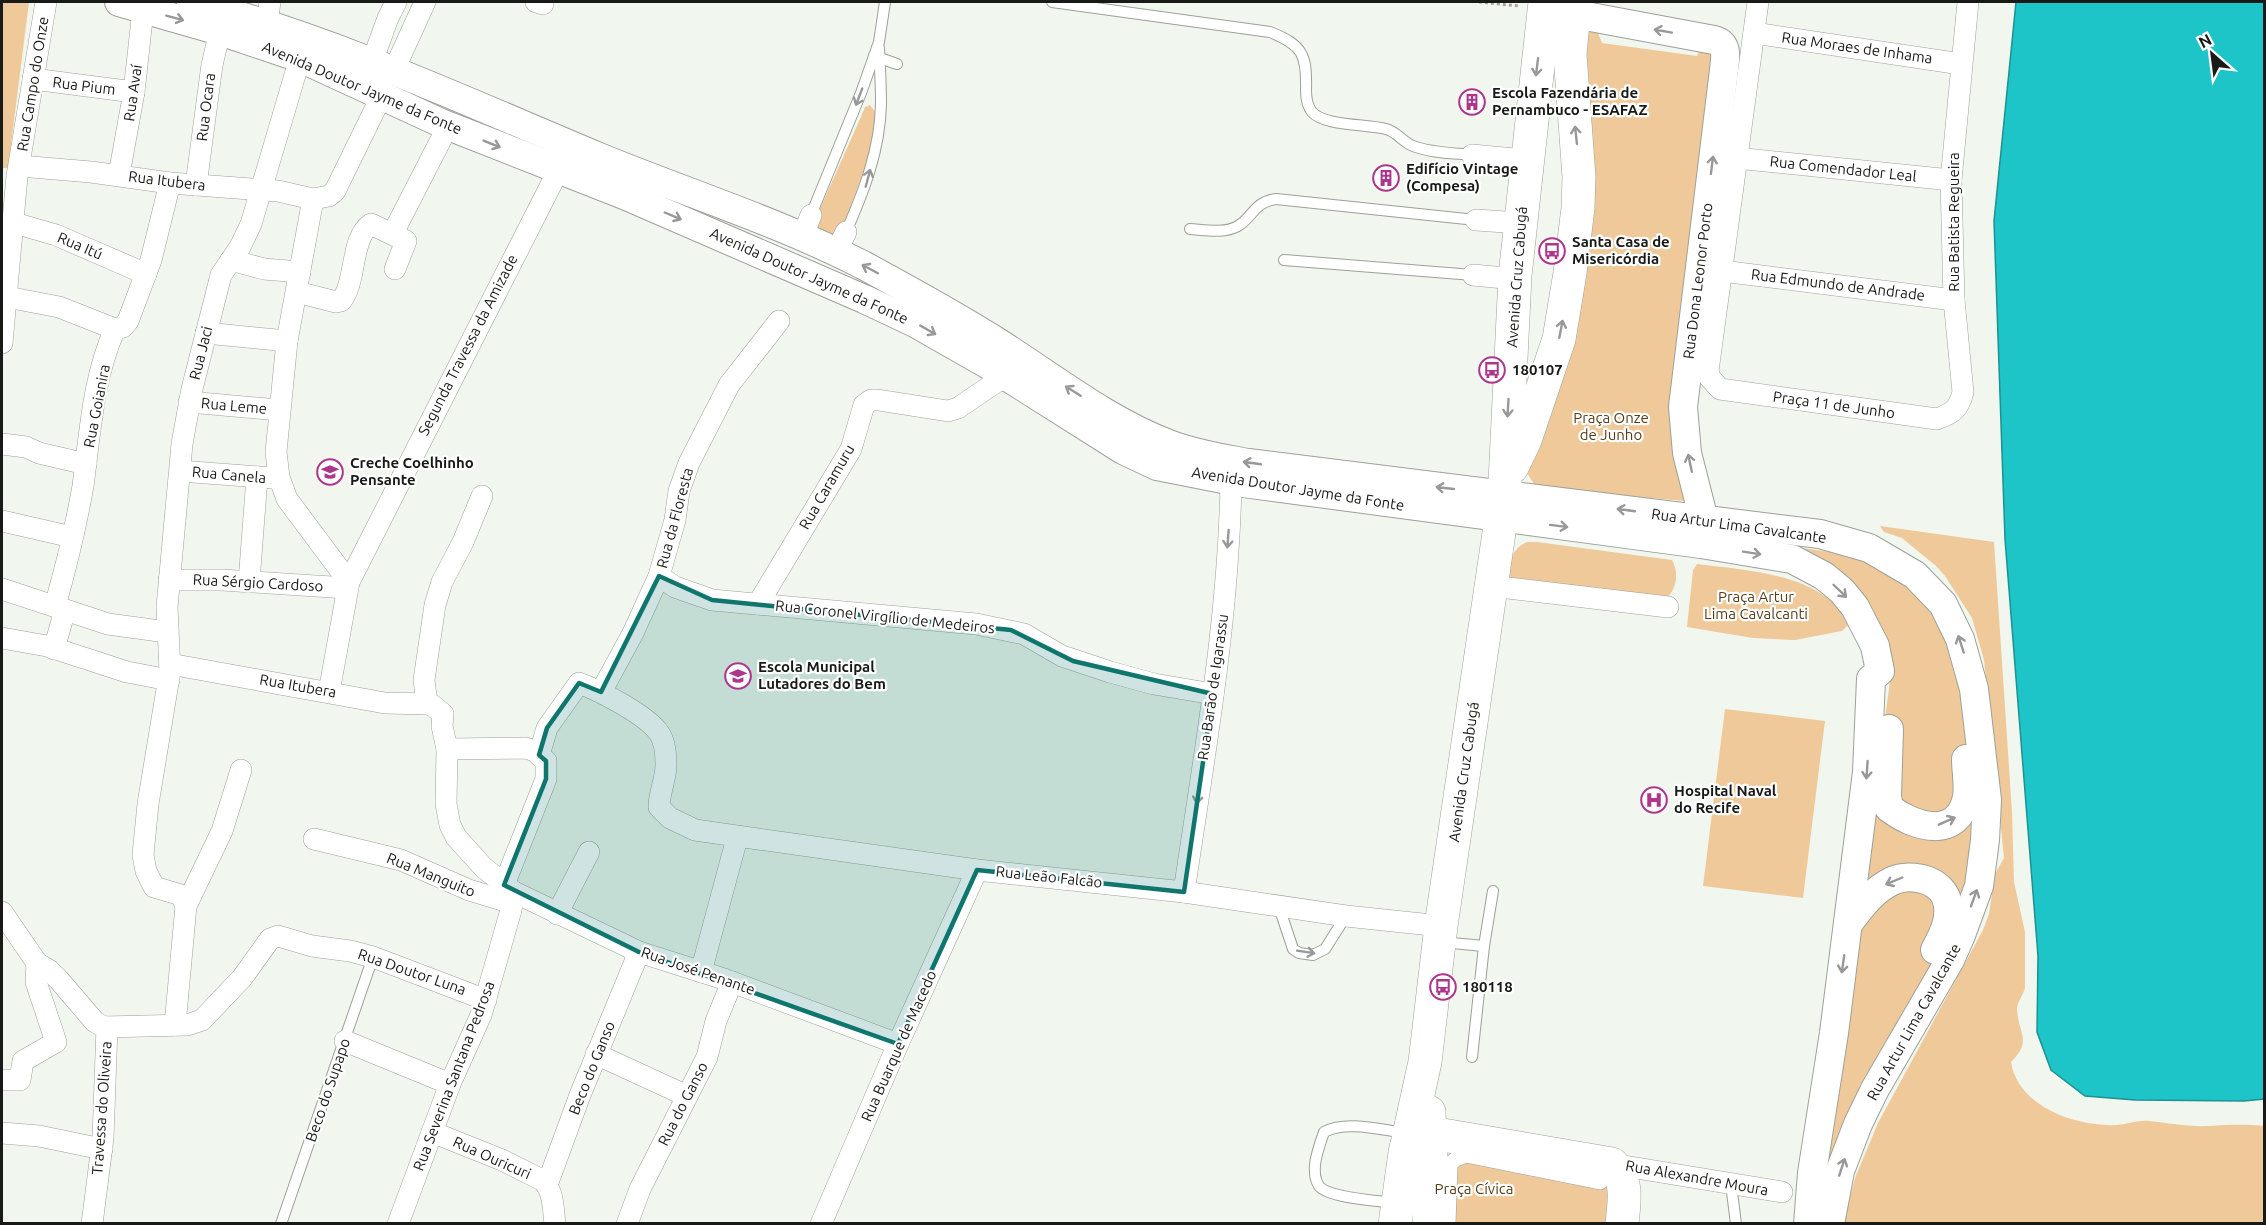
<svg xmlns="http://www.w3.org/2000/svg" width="2266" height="1225" font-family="Ubuntu,sans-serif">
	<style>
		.green { fill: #efc999 }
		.water { fill: #1dc5c8; stroke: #1c9293; stroke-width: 1.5 }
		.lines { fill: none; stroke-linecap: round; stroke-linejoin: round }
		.service-casing { stroke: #9ca199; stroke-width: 12 }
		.pedestrian-casing { stroke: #9ca199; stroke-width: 16 }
		.minor-casing { stroke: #9ca199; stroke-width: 22 }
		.secondary-casing { stroke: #9ca199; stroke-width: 30 }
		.primary-casing { stroke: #9ca199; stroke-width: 34 }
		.path { stroke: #a2a69f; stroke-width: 3; stroke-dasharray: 3 3; stroke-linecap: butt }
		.service { stroke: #fff; stroke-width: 10 }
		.pedestrian { stroke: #fff; stroke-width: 15 }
		.minor { stroke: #fff; stroke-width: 21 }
		.secondary { stroke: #fff; stroke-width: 28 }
		.primary { stroke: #fff; stroke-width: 33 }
		.oneway { stroke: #979897 }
		.marked { fill: #0f766e; fill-opacity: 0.2; stroke: #0f766e; stroke-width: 4.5; stroke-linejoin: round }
		.labels { text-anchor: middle; stroke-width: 4.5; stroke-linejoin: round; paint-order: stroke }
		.street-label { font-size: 15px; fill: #181a17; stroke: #fff }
		.poi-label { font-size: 15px; font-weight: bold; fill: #181a17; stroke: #fff; text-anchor: start }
		.park-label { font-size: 15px; fill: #573e1a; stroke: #fff }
	</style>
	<rect width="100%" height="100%" fill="#f1f7ee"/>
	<g class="green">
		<polygon points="2,2 29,2 8,168 2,168"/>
		<polygon points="1590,32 1598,33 1602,43 1697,56 1700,49 1714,45 1685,501 1547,489 1534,484 1527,473 1587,33"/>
		<polygon points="870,105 876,113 870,154 838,240 811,229 860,119 865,107"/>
		<polygon points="1521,509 1831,552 1866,561 1899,580 1924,601 1957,651 1976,833 1968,896 1929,968 1860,1085 1817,1223 1890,681 1841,581"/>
		<path d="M1880,526L1994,542L2012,812L2014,882L2025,932V988C2023,995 2017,1003 2017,1009C2018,1034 2033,1040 2011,1062C2018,1107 2076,1127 2117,1125C2128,1124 2139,1120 2149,1121C2169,1123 2189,1127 2209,1126C2228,1125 2245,1124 2264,1126V1223L1843,1224L1855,1178L1878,1123L1983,930L1989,914L1995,874L2004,858L1984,660L1972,618L1945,576L1936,566L1902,538L1884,532Z"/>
		<path d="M1527,542H1537L1672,560C1679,572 1677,587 1668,597L1508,580C1510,564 1510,549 1527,542Z"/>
		<path d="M1697,564C1742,570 1828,573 1848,625L1842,631L1795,640L1753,638L1687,627L1693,570Z"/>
		<polygon points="1725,709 1825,721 1803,898 1703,886"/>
		<polygon points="1449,1161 1608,1180 1611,1223 1436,1224"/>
	</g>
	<polygon class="water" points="2016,2 2264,2 2264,1099 2244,1101 2135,1100 2085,1096 2051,1070 2037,1032 2038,956 2005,539 1994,221"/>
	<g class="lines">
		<g class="service-casing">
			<g id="service">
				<path d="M1052,2L1270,32C1303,45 1307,55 1306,90C1306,98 1307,106 1312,112C1324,126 1368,124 1386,129C1397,132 1403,142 1413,146C1431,153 1453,153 1472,155"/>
				<polyline points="874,56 897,64"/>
				<polyline points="811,215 861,93 879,42 885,2"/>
				<path d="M1190,229C1205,230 1224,234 1238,226C1253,217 1254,202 1276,199L1476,220"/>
				<path d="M846,232C864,191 880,150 881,104C881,85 880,67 879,48"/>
				<polyline points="1284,260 1473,275"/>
				<polyline points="1279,907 1293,949 1299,953 1313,955 1325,949 1346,916"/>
				<polyline points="1441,942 1484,946 1493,891"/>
				<polyline points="1472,1057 1484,946"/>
				<polyline points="1731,1184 1736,1224"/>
				<path d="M1395,1203C1380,1201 1328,1198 1319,1186C1309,1171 1319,1147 1324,1132C1347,1120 1381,1130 1406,1133"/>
				<polyline points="281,1224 373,957"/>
			</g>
		</g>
		<g class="pedestrian-casing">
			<polyline id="pedestrian" points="1448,1224 1450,1164 1456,1159 1466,1155 1600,1182"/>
		</g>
		<g class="minor-casing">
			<g id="minor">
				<polyline points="536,2 543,4"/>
				<path d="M1758,2L1708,371L1710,378L1720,389L1937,419C1953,413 1959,409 1963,392L1954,300L1951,180L1968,2"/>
				<polyline points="267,23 270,2"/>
				<polyline points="1754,33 1961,64"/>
				<polyline points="372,62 388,18 396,2"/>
				<polyline points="394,70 425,2"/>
				<polyline points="33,79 134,92"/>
				<polyline points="1472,155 1526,160"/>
				<polyline points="1736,158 1951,180"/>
				<polyline points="20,166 91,172 170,183 278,191 313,199"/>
				<polyline points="119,175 134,92 143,10"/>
				<polyline points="196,185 212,65 220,31"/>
				<polyline points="1476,220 1520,223"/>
				<polyline points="11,222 56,235 146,274"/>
				<polyline points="393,233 448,126"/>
				<polyline points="802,238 811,215"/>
				<polyline points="836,252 846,232"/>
				<polyline points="231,260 264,269 300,272"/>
				<polyline points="1722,271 1954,300"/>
				<polyline points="1473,275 1515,279"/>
				<path d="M297,292L336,302L341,301C357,282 350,238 371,224L406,241L395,269"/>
				<polyline points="7,297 59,307 115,329"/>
				<polyline points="206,333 287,341"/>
				<polyline points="2,343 17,176 46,2"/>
				<polyline points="189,402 279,410"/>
				<polyline points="2,444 26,447 39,453 86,464"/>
				<polyline points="180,471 272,478"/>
				<polyline points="482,496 463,542 442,582 435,605 424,680 427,704 432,705 443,714 442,726 447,749 446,804 450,825 456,837 483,867 514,892 639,952 724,979 898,1044"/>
				<polyline points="2,521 72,537"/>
				<polyline points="659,576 675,587 712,600 976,624 1024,634 1062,656 1110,672 1154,684 1213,694"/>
				<polyline points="169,580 222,580 347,588"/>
				<polyline points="249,582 257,477"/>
				<polyline points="349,582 287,499 279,477 276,452 287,341 313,199 329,196 335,191 382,95"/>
				<polyline points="1491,586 1668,607"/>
				<polyline points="2,589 108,624 167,632"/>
				<polyline points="758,604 851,449 864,405 871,400 878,400 948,411 958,408 1005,376"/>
				<path d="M55,606C66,567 76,526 83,486C90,434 93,377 115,329L123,327L128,321L151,260L170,183"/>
				<polyline points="2,638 47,646 127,672 169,680"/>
				<polyline points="54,649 65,610"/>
				<polyline points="170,664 385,703 427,704"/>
				<polyline points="329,692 349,582 558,171"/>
				<polyline points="601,692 633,633 659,576 675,520 679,491 689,463 729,385 779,321"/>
				<polyline points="447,749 526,748 537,752 539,755"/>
				<polyline points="314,839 401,860 469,890 512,903"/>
				<path d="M504,885L546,779V761L539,755L547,728L579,683C600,691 647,715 659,733C665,741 666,755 666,765C666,779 659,793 659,807L670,818L695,830L977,870L1184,892L1346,916L1441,926"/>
				<path d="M1184,892C1204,756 1229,619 1231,480"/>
				<polyline points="186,906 222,831 241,770"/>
				<polyline points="2,912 37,963 49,970 59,980 95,1022 104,1027 187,1025 202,1020 242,978 270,939 278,936 312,946 350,951 373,957 486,1000"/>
				<polyline points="557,914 589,852"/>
				<polyline points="701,972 737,838"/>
				<polyline points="175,1025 186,906 181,895 154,887 146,871 143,855 148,804 170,671 167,607 182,444 192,389 221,275 240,247 251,224 300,58"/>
				<polyline points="345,1041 450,1084"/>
				<polyline points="596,1054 687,1096"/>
				<polyline points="2,1080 20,1080 23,1061 56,1042 36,982 37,963"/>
				<path d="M432,1132L502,1160L542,1180C554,1190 553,1209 555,1224"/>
				<polyline points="2,1133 39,1136 102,1149"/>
				<polyline points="1612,1164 1782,1192"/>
				<polyline points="547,1185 580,1095 639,952"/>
				<polyline points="92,1224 103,1138 107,1027"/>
				<polyline points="398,1224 450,1084 481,1015 511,910 514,892"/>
				<polyline points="627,1224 640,1189 707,1057 716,1021 732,982"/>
				<polyline points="821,1224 898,1044 977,870"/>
			</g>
		</g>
		<g class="secondary-casing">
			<g id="secondary">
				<polyline points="119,2 220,31 300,58 441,123 624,195 864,299 915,323 987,364 1123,450 1157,466 1243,483 1701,544 1792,559 1824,576 1842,591 1855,607 1875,646 1880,671 1871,679 1867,772 1834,1033 1812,1173 1808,1224"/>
				<path d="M191,2C332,39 465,101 599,157C687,193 779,222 863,265C909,290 955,315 999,343C1054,378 1108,421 1169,444C1195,454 1222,458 1248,463L1820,534L1869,548L1915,575L1943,604L1960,639L1974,689L1987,800L1985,840L1979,886L1961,935L1950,960L1875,1089L1858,1124L1840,1171L1830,1224"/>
				<path d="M1553,10L1714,40C1729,44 1725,58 1724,70L1683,407L1687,453L1704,520"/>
				<path d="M1889,729L1887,796L1889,808C1915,828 1958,840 1967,797C1969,785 1966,771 1966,759"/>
				<path d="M1848,924C1861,907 1872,891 1892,881C1912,872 1945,880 1948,905C1950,922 1943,935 1935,950"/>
			</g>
		</g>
		<g class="primary-casing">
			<g id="primary">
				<polyline points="1512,467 1525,440 1559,339 1570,273 1578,208 1579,177 1570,54 1575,2"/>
				<polyline points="1429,1112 1431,1159 1429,1224"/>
				<path d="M1431,1133L1612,1164C1629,1181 1624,1202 1622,1224"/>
				<polyline points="1395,1224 1405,1153 1425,1062 1441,926 1500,526 1505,482 1515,276 1545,2"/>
			</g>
		</g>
		<polyline class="path" points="1479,2 1519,6"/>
		<use href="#service" class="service"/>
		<use href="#pedestrian" class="pedestrian"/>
		<use href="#minor" class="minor"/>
		<use href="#secondary" class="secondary"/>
		<use href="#primary" class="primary"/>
	</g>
	<defs><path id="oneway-shaft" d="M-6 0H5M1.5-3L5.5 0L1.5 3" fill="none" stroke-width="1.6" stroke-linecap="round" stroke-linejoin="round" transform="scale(1.5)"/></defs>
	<g class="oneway">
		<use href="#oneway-shaft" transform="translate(175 18) rotate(15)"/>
		<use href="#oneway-shaft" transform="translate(1663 31) rotate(-170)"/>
		<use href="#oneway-shaft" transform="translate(1537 67) rotate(97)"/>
		<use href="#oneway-shaft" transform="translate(859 97) rotate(111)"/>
		<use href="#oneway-shaft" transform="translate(1576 135) rotate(-96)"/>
		<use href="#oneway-shaft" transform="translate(492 144) rotate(22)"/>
		<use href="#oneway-shaft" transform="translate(1712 165) rotate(-83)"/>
		<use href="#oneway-shaft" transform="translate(868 178) rotate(-75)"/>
		<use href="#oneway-shaft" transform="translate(673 216) rotate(23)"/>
		<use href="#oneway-shaft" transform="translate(870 269) rotate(-152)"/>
		<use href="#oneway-shaft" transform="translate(1561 329) rotate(-79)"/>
		<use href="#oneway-shaft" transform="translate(928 330) rotate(30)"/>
		<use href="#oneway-shaft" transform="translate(1073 391) rotate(-148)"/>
		<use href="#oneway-shaft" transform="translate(1508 408) rotate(93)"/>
		<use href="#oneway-shaft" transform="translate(1252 463) rotate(-172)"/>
		<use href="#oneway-shaft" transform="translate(1690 463) rotate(-102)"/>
		<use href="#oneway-shaft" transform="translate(1445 488) rotate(-174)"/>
		<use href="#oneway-shaft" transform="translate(1626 510) rotate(-172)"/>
		<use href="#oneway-shaft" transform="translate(1559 526) rotate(7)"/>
		<use href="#oneway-shaft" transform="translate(1228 539) rotate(94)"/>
		<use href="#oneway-shaft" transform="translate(1752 553) rotate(9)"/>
		<use href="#oneway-shaft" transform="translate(1840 591) rotate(44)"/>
		<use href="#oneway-shaft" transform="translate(1961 644) rotate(-108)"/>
		<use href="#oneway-shaft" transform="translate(1867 770) rotate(94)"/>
		<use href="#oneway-shaft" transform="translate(1198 795) rotate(98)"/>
		<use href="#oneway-shaft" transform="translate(1947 821) rotate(-24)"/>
		<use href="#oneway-shaft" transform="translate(1894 881) rotate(157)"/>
		<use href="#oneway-shaft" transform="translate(1974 898) rotate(-70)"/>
		<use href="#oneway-shaft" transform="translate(1306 952) rotate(9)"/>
		<use href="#oneway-shaft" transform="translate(1843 964) rotate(98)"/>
		<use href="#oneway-shaft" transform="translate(1842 1167) rotate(-72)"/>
	</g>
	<path class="marked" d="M659,576L712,600L1011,630L1073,661L1213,694L1184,892L977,870L898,1044L639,952L504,885L546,779V761L539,755L547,728L579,683L601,692Z"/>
	<defs>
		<g id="building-ring" transform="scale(1.35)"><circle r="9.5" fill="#fff" stroke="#ad368c" stroke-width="1.5"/><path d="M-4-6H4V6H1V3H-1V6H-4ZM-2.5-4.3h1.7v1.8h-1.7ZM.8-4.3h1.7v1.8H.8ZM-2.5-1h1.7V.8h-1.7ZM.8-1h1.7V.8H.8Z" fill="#ad368c"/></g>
		<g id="bus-ring" transform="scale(1.35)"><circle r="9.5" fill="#fff" stroke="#ad368c" stroke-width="1.5"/><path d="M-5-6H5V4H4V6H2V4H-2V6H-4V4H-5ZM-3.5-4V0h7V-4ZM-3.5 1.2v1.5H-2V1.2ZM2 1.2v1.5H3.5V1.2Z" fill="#ad368c"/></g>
		<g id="school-ring" transform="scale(1.35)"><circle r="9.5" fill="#fff" stroke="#ad368c" stroke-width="1.5"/><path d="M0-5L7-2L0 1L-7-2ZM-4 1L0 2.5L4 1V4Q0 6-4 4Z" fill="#ad368c"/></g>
		<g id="hospital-ring" transform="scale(1.35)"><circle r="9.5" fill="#fff" stroke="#ad368c" stroke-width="1.5"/><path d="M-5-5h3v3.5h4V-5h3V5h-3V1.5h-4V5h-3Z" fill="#ad368c"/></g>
	</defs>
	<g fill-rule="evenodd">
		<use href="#building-ring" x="1472" y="102"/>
		<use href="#building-ring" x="1386" y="178"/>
		<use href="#bus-ring" x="1552" y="251"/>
		<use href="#bus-ring" x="1492" y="370"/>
		<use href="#school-ring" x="330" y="472"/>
		<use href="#school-ring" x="738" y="676"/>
		<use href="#hospital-ring" x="1654" y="800"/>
		<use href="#bus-ring" x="1443" y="987"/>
	</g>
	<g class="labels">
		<g class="street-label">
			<text transform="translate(1857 48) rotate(8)" y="5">Rua Moraes de Inhama</text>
			<text transform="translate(33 84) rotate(-81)" y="5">Rua Campo do Onze</text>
			<text transform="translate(84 86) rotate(7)" y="5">Rua Pium</text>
			<text transform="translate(362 88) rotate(23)" y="5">Avenida Doutor Jayme da Fonte</text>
			<text transform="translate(133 93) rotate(-82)" y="5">Rua Avaí</text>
			<text transform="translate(206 107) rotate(-83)" y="5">Rua Ocara</text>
			<text transform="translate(1843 169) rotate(6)" y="5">Rua Comendador Leal</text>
			<text transform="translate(167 181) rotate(7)" y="5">Rua Itubera</text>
			<text transform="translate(1954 222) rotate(-90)" y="5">Rua Batista Regueira</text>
			<text transform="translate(80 246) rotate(23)" y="5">Rua Itú</text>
			<text transform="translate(809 276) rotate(24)" y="5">Avenida Doutor Jayme da Fonte</text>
			<text transform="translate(1517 277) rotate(-86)" y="5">Avenida Cruz Cabugá</text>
			<text transform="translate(1698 281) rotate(-83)" y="5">Rua Dona Leonor Porto</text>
			<text transform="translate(1838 285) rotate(7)" y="5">Rua Edmundo de Andrade</text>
			<text transform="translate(468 345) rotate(-63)" y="5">Segunda Travessa da Amizade</text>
			<text transform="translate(201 353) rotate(-76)" y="5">Rua Jaci</text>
			<text transform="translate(1834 405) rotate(8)" y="5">Praça 11 de Junho</text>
			<text transform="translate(97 406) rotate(-79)" y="5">Rua Goianira</text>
			<text transform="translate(234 406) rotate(5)" y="5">Rua Leme</text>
			<text transform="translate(229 475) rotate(5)" y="5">Rua Canela</text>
			<text transform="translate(827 487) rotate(-60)" y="5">Rua Caramuru</text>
			<text transform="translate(1298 489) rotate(9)" y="5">Avenida Doutor Jayme da Fonte</text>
			<text transform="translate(675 518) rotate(-75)" y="5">Rua da Floresta</text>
			<text transform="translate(1739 526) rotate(8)" y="5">Rua Artur Lima Cavalcante</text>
			<text transform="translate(258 583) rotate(3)" y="5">Rua Sérgio Cardoso</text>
			<text transform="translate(885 617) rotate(6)" y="5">Rua Coronel Virgílio de Medeiros</text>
			<text transform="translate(298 686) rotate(10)" y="5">Rua Itubera</text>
			<text transform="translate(1213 687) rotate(-82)" y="5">Rua Barão de Igarassu</text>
			<text transform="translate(1464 772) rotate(-82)" y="5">Avenida Cruz Cabugá</text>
			<text transform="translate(431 875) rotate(22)" y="5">Rua Manguito</text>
			<text transform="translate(1049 877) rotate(6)" y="5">Rua Leão Falcão</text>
			<text transform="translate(698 971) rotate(19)" y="5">Rua José Penante</text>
			<text transform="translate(412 972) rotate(19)" y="5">Rua Doutor Luna</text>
			<text transform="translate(1914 1022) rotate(-61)" y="5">Rua Artur Lima Cavalcante</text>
			<text transform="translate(899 1046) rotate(-66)" y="5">Rua Buarque de Macedo</text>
			<text transform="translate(592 1068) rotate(-68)" y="5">Beco do Ganso</text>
			<text transform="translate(454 1076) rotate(-69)" y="5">Rua Severina Santana Pedrosa</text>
			<text transform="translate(328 1090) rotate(-71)" y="5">Beco do Supapo</text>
			<text transform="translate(683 1104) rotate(-63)" y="5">Rua do Ganso</text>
			<text transform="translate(102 1108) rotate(-86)" y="5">Travessa do Oliveira</text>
			<text transform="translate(492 1158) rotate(24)" y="5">Rua Ouricuri</text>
			<text transform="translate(1697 1178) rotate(10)" y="5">Rua Alexandre Moura</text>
		</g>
		<g class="poi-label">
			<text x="1492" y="98">Escola Fazendária de<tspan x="1492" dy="17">Pernambuco - ESAFAZ</tspan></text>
			<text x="1406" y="174">Edifício Vintage<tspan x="1406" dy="17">(Compesa)</tspan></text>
			<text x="1572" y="247">Santa Casa de<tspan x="1572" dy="17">Misericórdia</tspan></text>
			<text x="1512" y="375">180107</text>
			<text x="350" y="468">Creche Coelhinho<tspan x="350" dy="17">Pensante</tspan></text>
			<text x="758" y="672">Escola Municipal<tspan x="758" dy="17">Lutadores do Bem</tspan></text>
			<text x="1674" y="796">Hospital Naval<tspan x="1674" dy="17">do Recife</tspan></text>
			<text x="1462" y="992">180118</text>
		</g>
		<g class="park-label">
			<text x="1611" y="423">Praça Onze<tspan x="1611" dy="17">de Junho</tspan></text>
			<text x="1756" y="602">Praça Artur<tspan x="1756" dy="17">Lima Cavalcanti</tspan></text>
			<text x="1474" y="1194">Praça Cívica</text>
		</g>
	</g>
	<rect width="2266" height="1225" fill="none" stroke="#181a17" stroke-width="6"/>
	<g transform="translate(2212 54) rotate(332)" stroke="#ffffff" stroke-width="4.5" paint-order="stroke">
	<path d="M0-4.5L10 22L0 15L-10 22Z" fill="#181a17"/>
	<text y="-9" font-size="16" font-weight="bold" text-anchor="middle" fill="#181a17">N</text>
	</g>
</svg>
